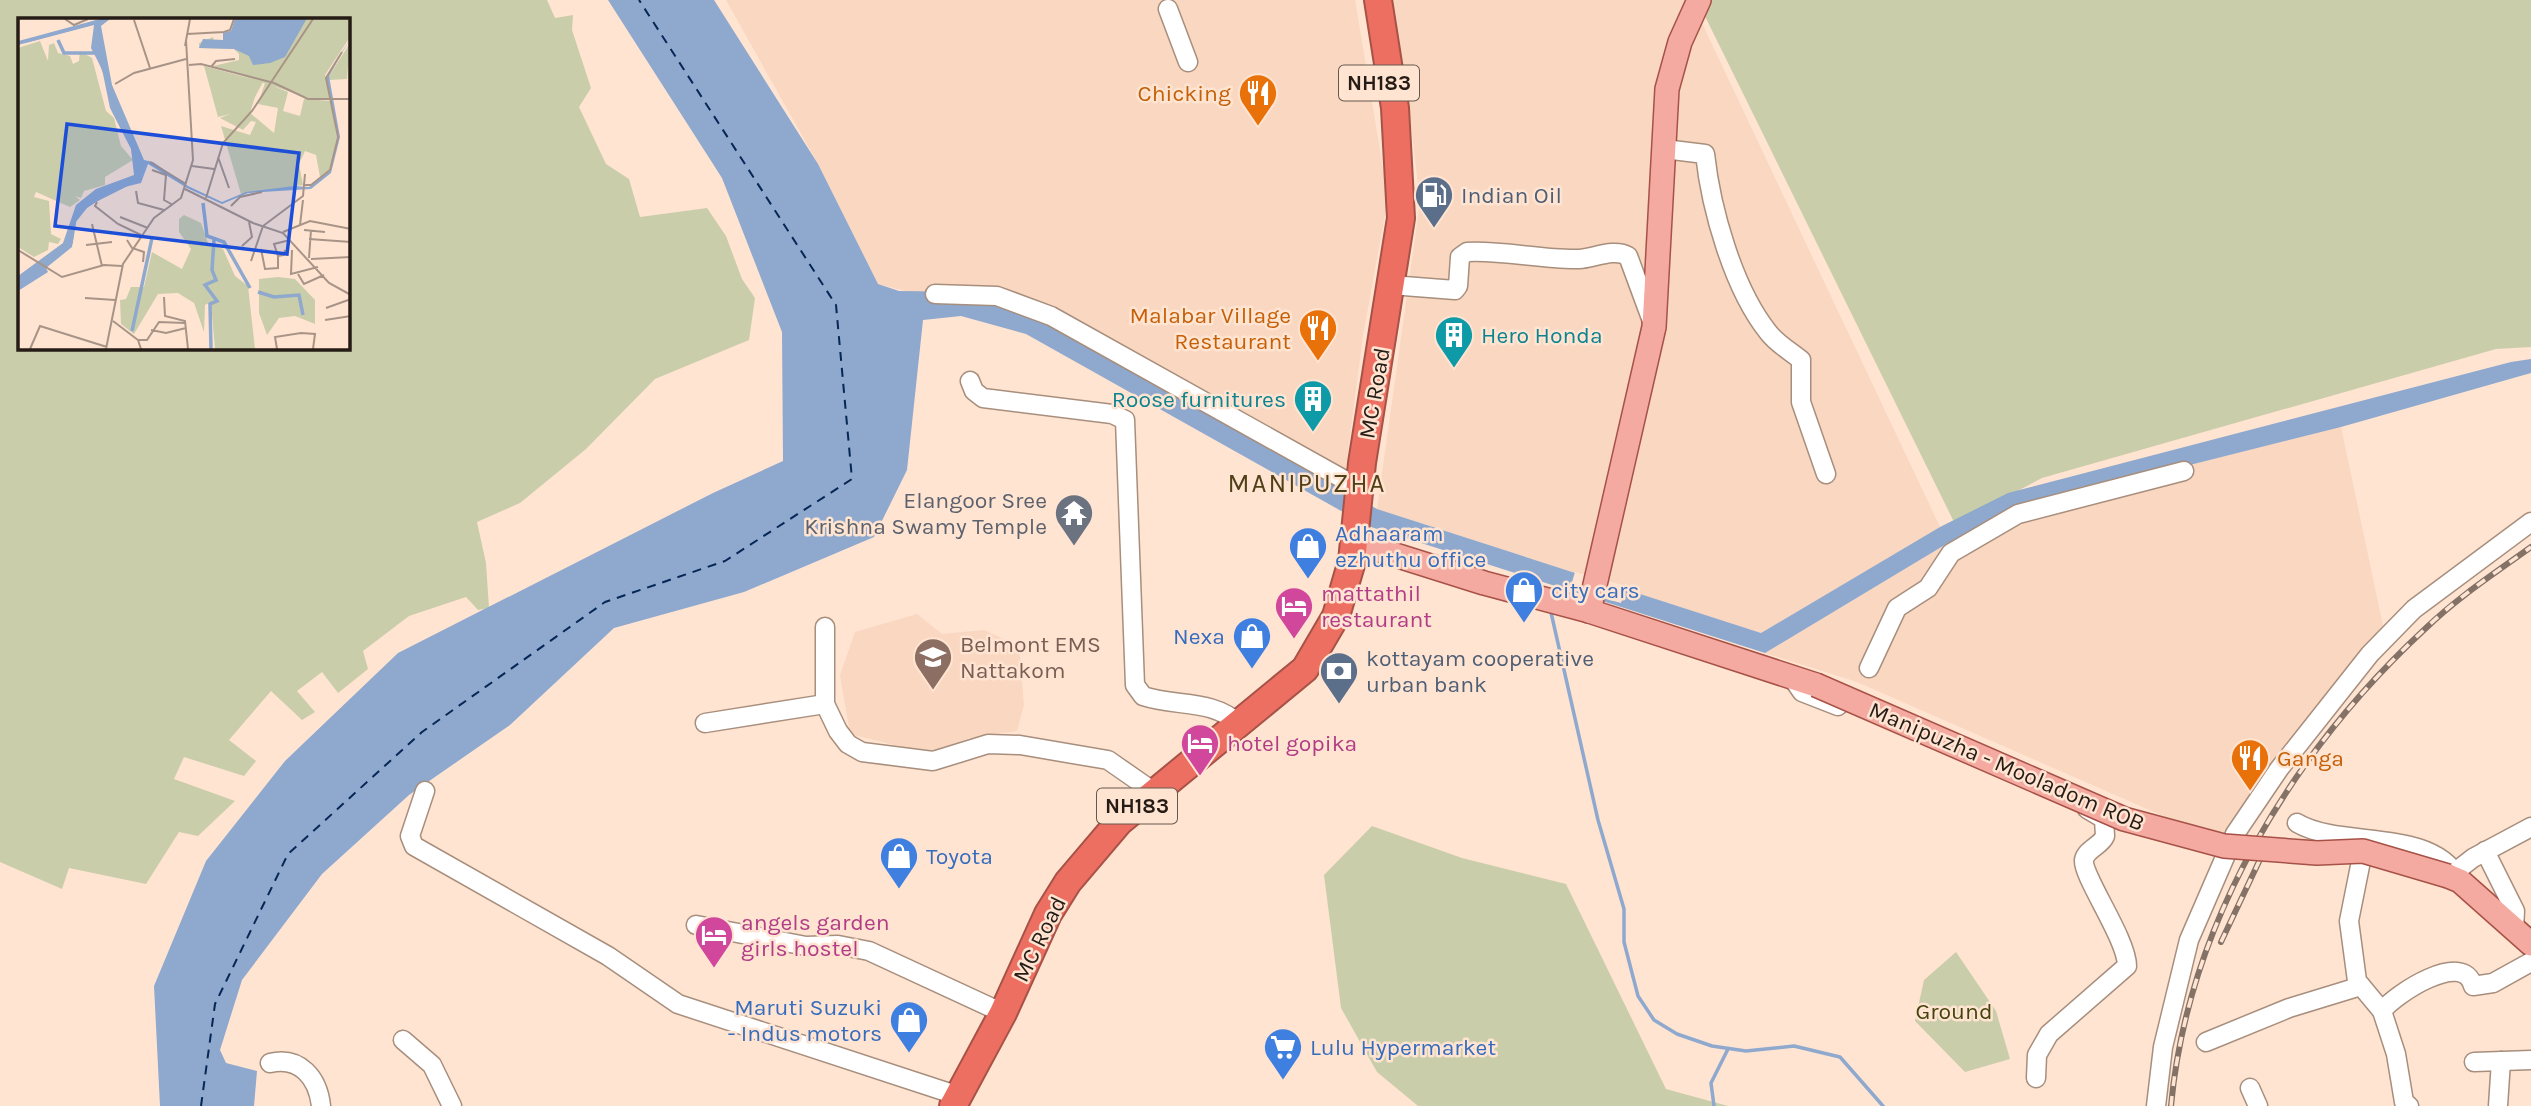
<svg xmlns="http://www.w3.org/2000/svg" width="2531" height="1106" font-family="Karla,sans-serif">
	<style>
		.built { fill: #f9d7c1 }
		.green { fill: #cacdaa; fill-rule: evenodd }
		.water { fill: #8ea8ce }
		.pier { fill: #ffe4d2 }
		.lines { fill: none; stroke-linecap: round; stroke-linejoin: round }
		.stream { stroke: #8ea8ce; stroke-width: 3.5 }
		.ferry { stroke: #062755; stroke-width: 2; stroke-dasharray: 9 7; stroke-linecap: butt }
		.minor-casing { stroke: #a78e7d; stroke-width: 21 }
		.major-casing { stroke: #a75247; stroke-width: 26 }
		.highway-casing { stroke: #a75247; stroke-width: 30 }
		.minor { stroke: #fff; stroke-width: 18 }
		.major { stroke: #f4a9a1; stroke-width: 23 }
		.highway { stroke: #ec6f62; stroke-width: 26 }
		.rail-casing { stroke: #847267; stroke-width: 6 }
		.rail { stroke: #ffe4d2; stroke-width: 3.5; stroke-dasharray: 10; stroke-linecap: butt }
		.major-bridge-casing { stroke: #a75247; stroke-width: 26; stroke-linecap: butt }
		.major-bridge { stroke: #f4a9a1; stroke-width: 23 }
		.labels { text-anchor: middle; stroke-width: 5; stroke-linejoin: round; paint-order: stroke }
		.shield { fill: #ffe4d2; stroke: #67584e; stroke-width: 2 }
		.shield-label { font-size: 21px; font-weight: bold; fill: #261c16 }
		.food-label { font-size: 23px; fill: #c56008; stroke: #ffe4d2; text-anchor: end }
		.service-label { font-size: 23px; fill: #4e5e75; stroke: #ffe4d2; text-anchor: start }
		.culture-label { font-size: 23px; fill: #0d838f; stroke: #ffe4d2; text-anchor: start }
		.street-label { font-size: 23px; fill: #261c16; stroke: #ffe4d2 }
		.worship-label { font-size: 23px; fill: #5b616d; stroke: #ffe4d2; text-anchor: end }
		.shop-label { font-size: 23px; fill: #366cbe; stroke: #ffe4d2; text-anchor: start }
		.hotel-label { font-size: 23px; fill: #b23c85; stroke: #ffe4d2; text-anchor: start }
		.education-label { font-size: 23px; fill: #785e54; stroke: #ffe4d2; text-anchor: start }
		.park-label { font-size: 23px; fill: #43440d; stroke: #ffe4d2 }
		.quarter-label { font-size: 26px; letter-spacing: 2px; fill: #4f4018; stroke: #ffe4d2 }
		.inset-river { fill: none; stroke: #8ea8ce; stroke-width: 3.5 }
		.inset-road { fill: none; stroke: #a89487; stroke-width: 2 }
		.view { fill: #1d4ed8; fill-opacity: 0.15; stroke: #1d4ed8; stroke-width: 3.5 }
		.inset-edge { fill: none; stroke: #261c16; stroke-width: 3.5 }
	</style>
	<rect width="100%" height="100%" fill="#ffe4d2"/>
	<g class="built">
		<polygon points="726,0 1355,0 1388,198 1363,336 1343,489 1080,335 878,284 818,164"/>
		<polygon points="1391,0 1691,0 1940,527 1761,633 1377,509 1420,202 1408,99"/>
		<polygon points="2341,427 2386,640 2296,742 2218,840 1857,682 1765,653 1948,543 2027,506"/>
		<polygon points="917,614 942,634 984,630 1019,646 1024,705 1017,731 969,738 935,752 918,751 850,734 840,675 855,632"/>
	</g>
	<g class="green">
		<path d="M0,0H547L555,18L573,15L572,30L591,88L579,107L606,164L629,179L640,217L707,208L726,236L742,279L755,298L749,340L655,379L586,449L520,503L477,522L486,563L489,608L478,610L466,597L409,616L363,651L368,669L338,693L322,672L297,691L315,712L302,720L271,691L229,740L256,761L244,776L184,757L174,779L235,801L198,836L179,832L146,884L69,868L62,889L0,862ZM19,19H348V348H19Z"/>
		<polygon points="1697,0 2531,0 2531,347 2496,349 2042,478 1955,524"/>
		<polygon points="1372,826 1462,858 1566,884 1666,1089 1728,1106 1418,1106 1377,1072 1341,1008 1324,875"/>
		<polygon points="1956,952 1996,1011 2010,1059 1965,1072 1915,1021 1924,980"/>
	</g>
	<polygon class="water" points="608,0 714,0 818,164 878,284 899,291 977,292 1080,335 1377,509 1761,633 1940,527 2008,493 2511,362 2531,359 2531,373 2341,427 2027,506 1948,543 1765,653 1368,526 1026,334 961,316 923,320 907,470 874,537 744,592 614,628 510,725 409,795 322,874 242,980 220,1050 226,1063 257,1071 254,1106 160,1106 154,986 206,861 285,761 398,653 713,493 783,461 782,332 722,178"/>
	<polygon class="pier" points="1575,572 1626,586 1621,603 1570,589"/>
	<g class="lines">
		<g class="stream">
			<polyline points="1550,608 1598,820 1624,909 1624,942 1638,996 1654,1020 1677,1034 1712,1046 1746,1051 1794,1046 1840,1057 1883,1106"/>
			<polyline points="1714,1106 1711,1083 1728,1049"/>
		</g>
		<polyline class="ferry" points="201,1106 215,1004 288,854 422,732 605,602 725,561 852,479 836,305 639,0"/>
		<g class="minor-casing">
			<g id="minor">
				<polyline points="1168,9 1188,62"/>
				<path d="M1664,149L1705,154C1711,209 1733,288 1768,332C1776,343 1790,351 1801,360V402L1826,474"/>
				<path d="M1391,285L1455,290L1458,286L1460,257L1467,252C1504,250 1542,260 1579,259C1594,258 1614,248 1628,256L1652,321"/>
				<polyline points="935,294 997,296 1051,316 1359,488"/>
				<path d="M970,381L974,391L983,398L1112,414L1125,420L1135,685L1143,696C1176,707 1213,699 1239,724"/>
				<polyline points="825,627 825,704 838,731 848,744 862,752 933,761 988,744 1020,745 1108,760 1154,792"/>
				<polyline points="1869,668 1897,608 1928,588 1951,553 2018,514 2184,471"/>
				<polyline points="1793,679 1802,692 1838,706"/>
				<polyline points="705,723 825,704"/>
				<polyline points="425,791 410,836 414,846 608,956 678,1004 959,1096"/>
				<path d="M2297,823C2342,849 2428,827 2458,877"/>
				<polyline points="2363,851 2349,921 2357,981 2382,1011"/>
				<polyline points="2485,851 2515,911 2514,929"/>
				<polyline points="2455,872 2473,858 2531,827"/>
				<polyline points="696,925 806,946 838,945 869,951 1003,1013"/>
				<polyline points="403,1040 432,1065 452,1106"/>
				<polyline points="2206,1042 2289,1008 2361,986"/>
				<polyline points="2474,1062 2531,1060"/>
				<path d="M270,1063C300,1056 318,1078 321,1106"/>
				<path d="M2036,1078L2037,1055L2049,1034L2127,966C2127,939 2082,876 2084,860C2086,849 2101,846 2105,836L2104,819L2087,809"/>
				<polyline points="2250,1088 2258,1106"/>
				<polyline points="2156,1106 2163,1047 2189,940 2235,834 2279,769 2370,654 2414,609 2531,522"/>
				<path d="M2409,1106L2404,1102L2396,1054L2382,1011C2395,994 2464,949 2473,986L2493,983L2531,962"/>
				<polyline points="2498,1106 2501,1061"/>
			</g>
		</g>
		<g class="major-casing">
			<g id="major">
				<polyline points="1354,542 1484,583 1589,611 1816,685"/>
				<polyline points="1589,611 1654,327 1667,89 1680,42 1699,0"/>
				<polyline points="2448,876 2460,881 2531,944"/>
			</g>
		</g>
		<g class="highway-casing">
			<polyline id="highway" points="953,1106 1003,1013 1048,914 1068,882 1119,822 1305,669 1336,616 1352,561 1362,463 1401,218 1395,108 1378,0"/>
		</g>
		<use href="#minor" class="minor"/>
		<use href="#major" class="major"/>
		<use href="#highway" class="highway"/>
		<g class="rail-casing">
			<g id="rail">
				<polyline points="2221,942 2263,853"/>
				<path d="M2171,1106C2188,922 2293,751 2426,628C2458,597 2495,573 2531,547"/>
			</g>
		</g>
		<use href="#rail" class="rail"/>
		<g class="major-bridge-casing">
			<polyline id="major-bridge" points="1816,685 2124,819 2224,846 2317,853 2363,851 2448,876"/>
		</g>
		<use href="#major-bridge" class="major-bridge"/>
	</g>
	<defs>
		<g id="restaurant-pin" transform="scale(2.0125)"><path d="M0 17L-7.5 6A9.5 9.5 0 1 1 7.5 6Z" fill="#e8710a" stroke="#ffe4d2"/><path d="M-5-6h1v4h1v-4h1v4h1v-4h1v5L-1.5 .5V6h-2V.5L-5-1ZM5-6V6H3V1.5H1.5Q1.5-4 5-6Z" fill="#fff"/></g>
		<g id="fuel-pin" transform="scale(2.0125)"><path d="M0 17L-7.5 6A9.5 9.5 0 1 1 7.5 6Z" fill="#5c6f8a" stroke="#ffe4d2"/><path d="M-5.5-6h7V0h2V4h1.3V-2.5L3-4.5l.8-.8L6-3V5H2.5V1h-1V6h-7ZM-4.2-4.7v3.2H.2V-4.7Z" fill="#fff"/></g>
		<g id="building-pin" transform="scale(2.0125)"><path d="M0 17L-7.5 6A9.5 9.5 0 1 1 7.5 6Z" fill="#0f9aa8" stroke="#ffe4d2"/><path d="M-4-6H4V6H1V3H-1V6H-4ZM-2.5-4.3h1.7v1.8h-1.7ZM.8-4.3h1.7v1.8H.8ZM-2.5-1h1.7V.8h-1.7ZM.8-1h1.7V.8H.8Z" fill="#fff"/></g>
		<g id="temple-pin" transform="scale(2.0125)"><path d="M0 17L-7.5 6A9.5 9.5 0 1 1 7.5 6Z" fill="#6b7280" stroke="#ffe4d2"/><path d="M0-6L5-2H3V0L6.5 2.5H4V6H1.5V3h-3V6H-4V2.5H-6.5L-3 0V-2H-5Z" fill="#fff"/></g>
		<g id="shop-pin" transform="scale(2.0125)"><path d="M0 17L-7.5 6A9.5 9.5 0 1 1 7.5 6Z" fill="#3f7fe0" stroke="#ffe4d2"/><path d="M-5-2.5h2.3a2.7 3.5 0 0 1 5.4 0H5L5.5 6h-11ZM-1.5-2.5h3a1.5 2.3 0 0 0-3 0Z" fill="#fff"/></g>
		<g id="hotel-pin" transform="scale(2.0125)"><path d="M0 17L-7.5 6A9.5 9.5 0 1 1 7.5 6Z" fill="#d1479c" stroke="#ffe4d2"/><path d="M-6-4.5h1.5V1H6V5H4.5V3h-9V5H-6ZM-4 0a1.8 1.8 0 1 1 3.6 0ZM.5 0V-2.5h3Q6-2.5 6 0Z" fill="#fff"/></g>
		<g id="school-pin" transform="scale(2.0125)"><path d="M0 17L-7.5 6A9.5 9.5 0 1 1 7.5 6Z" fill="#8d6e63" stroke="#ffe4d2"/><path d="M0-5L7-2L0 1L-7-2ZM-4 1L0 2.5L4 1V4Q0 6-4 4Z" fill="#fff"/></g>
		<g id="bank-pin" transform="scale(2.0125)"><path d="M0 17L-7.5 6A9.5 9.5 0 1 1 7.5 6Z" fill="#5c6f8a" stroke="#ffe4d2"/><path d="M-6-4H6V4H-6ZM0-2.3a2.3 2.3 0 1 0 0 4.6a2.3 2.3 0 1 0 0-4.6Z" fill="#fff"/></g>
		<g id="supermarket-pin" transform="scale(2.0125)"><path d="M0 17L-7.5 6A9.5 9.5 0 1 1 7.5 6Z" fill="#3f7fe0" stroke="#ffe4d2"/><path d="M-6-5.5h2.5l.6 2H6L4.5 2H-2.5L-4.4-4H-6ZM-1.5 3.2a1.3 1.3 0 1 0 .1 0ZM3 3.2a1.3 1.3 0 1 0 .1 0Z" fill="#fff"/></g>
	</defs>
	<g fill-rule="evenodd">
		<use href="#restaurant-pin" x="1258" y="93"/>
		<use href="#fuel-pin" x="1434" y="195"/>
		<use href="#restaurant-pin" x="1318" y="328"/>
		<use href="#building-pin" x="1454" y="335"/>
		<use href="#building-pin" x="1313" y="399"/>
		<use href="#temple-pin" x="1074" y="513"/>
		<use href="#shop-pin" x="1308" y="546"/>
		<use href="#shop-pin" x="1524" y="590"/>
		<use href="#hotel-pin" x="1294" y="606"/>
		<use href="#shop-pin" x="1252" y="636"/>
		<use href="#school-pin" x="933" y="657"/>
		<use href="#bank-pin" x="1339" y="671"/>
		<use href="#hotel-pin" x="1200" y="743"/>
		<use href="#restaurant-pin" x="2250" y="758"/>
		<use href="#shop-pin" x="899" y="856"/>
		<use href="#hotel-pin" x="714" y="935"/>
		<use href="#shop-pin" x="909" y="1020"/>
		<use href="#supermarket-pin" x="1283" y="1047"/>
	</g>
	<g class="labels">
		<g class="shield">
			<rect x="1339" y="65.5" width="80" height="35" rx="5"/>
			<rect x="1097" y="788.5" width="80" height="35" rx="5"/>
		</g>
		<g class="shield-label">
			<text x="1379" y="90">NH183</text>
			<text x="1137" y="813">NH183</text>
		</g>
		<g class="food-label">
			<text x="1231" y="101">Chicking</text>
			<text x="1291" y="323">Malabar Village<tspan x="1291" dy="26">Restaurant</tspan></text>
			<text x="2277" y="766" text-anchor="start">Ganga</text>
		</g>
		<g class="service-label">
			<text x="1461" y="203">Indian Oil</text>
			<text x="1366" y="666">kottayam cooperative<tspan x="1366" dy="26">urban bank</tspan></text>
		</g>
		<g class="culture-label">
			<text x="1481" y="343">Hero Honda</text>
			<text x="1286" y="407" text-anchor="end">Roose furnitures</text>
		</g>
		<g class="street-label">
			<text transform="translate(1374 393) rotate(-80)" y="8">MC Road</text>
			<text transform="translate(2007 766) rotate(23)" y="8">Manipuzha - Mooladom ROB</text>
			<text transform="translate(1039 939) rotate(-64)" y="8">MC Road</text>
		</g>
		<g class="worship-label">
			<text x="1047" y="508">Elangoor Sree<tspan x="1047" dy="26">Krishna Swamy Temple</tspan></text>
		</g>
		<g class="shop-label">
			<text x="1335" y="541">Adhaaram<tspan x="1335" dy="26">ezhuthu office</tspan></text>
			<text x="1551" y="598">city cars</text>
			<text x="1225" y="644" text-anchor="end">Nexa</text>
			<text x="926" y="864">Toyota</text>
			<text x="882" y="1015" text-anchor="end">Maruti Suzuki<tspan x="882" dy="26">- Indus motors</tspan></text>
			<text x="1310" y="1055">Lulu Hypermarket</text>
		</g>
		<g class="hotel-label">
			<text x="1321" y="601">mattathil<tspan x="1321" dy="26">restaurant</tspan></text>
			<text x="1227" y="751">hotel gopika</text>
			<text x="741" y="930">angels garden<tspan x="741" dy="26">girls hostel</tspan></text>
		</g>
		<g class="education-label">
			<text x="960" y="652">Belmont EMS<tspan x="960" dy="26">Nattakom</tspan></text>
		</g>
		<g class="park-label">
			<text x="1954" y="1019">Ground</text>
		</g>
		<g class="quarter-label">
			<text x="1307" y="492">MANIPUZHA</text>
		</g>
	</g>
	<g transform="translate(18 18)">
		<rect width="332" height="332" fill="#ffe4d2"/>
		<path d="M217,1H332V19L307,57L313,81H294L195,48L221,42V36L216,31L181,30V25L195,19L196,23L205,22V15L213,13ZM22,23L30,43L31,27L36,25L40,35L52,38L55,46L61,43L62,33L74,40L88,93L96,100L103,128L115,142L87,159V167L66,173L63,180L57,178L62,182L52,189L18,174L16,179L31,183L33,216L43,221L40,226L31,224L30,232L16,239L0,229V30ZM332,25L329,61L311,62V58ZM186,48L245,64L237,79L232,95L256,115L260,90L240,86L247,65L270,74L265,93L282,98L286,81L313,83L319,119L312,152L302,159L298,137L287,133L281,146L285,167L223,176L203,108L232,117L238,104L233,103L225,112L202,100L212,96L200,99ZM166,197L183,205L190,225L205,231L217,258L230,268L237,331H197L193,284L187,287L186,314L176,285L160,275L140,276L116,316L103,306L102,282L108,281L113,269H126L134,234L164,251L173,231L161,214V201ZM260,259L277,261L297,282V306L277,298L261,300L249,317L241,295V261Z" fill="#cacdaa"/>
		<path d="M82,1H92L83,8L94,67L126,142L135,144L170,168L204,184L228,174L276,168L291,169L312,153L320,119L308,62L311,55L332,21L311,58L322,119L313,155L293,171L230,175L204,186L169,170L130,146L123,165L98,171L69,190L57,205L54,229L28,250L30,254L0,273V258L45,225L58,187L78,171L116,157L113,131L92,90L84,51L73,30L76,7L0,27ZM217,1H288V2L267,39L252,45L235,47L231,38L216,31L181,30L185,21L205,22V15L213,13Z" fill="#8ea8ce"/>
		<path class="inset-river" d="M40,22L46,35H77M0,25L89,1M185,185L189,218L206,224L232,270M27,246L53,225L57,201L66,188L122,160V144L81,40L79,5M0,269L23,250M240,274L256,279L281,277L285,297M114,313L134,220M193,331L192,286L199,283L187,267L198,262L194,252L196,222"/>
		<path class="inset-road" d="M47,1L56,7L70,1M116,2L132,50M169,16L206,14L212,12L216,1M167,28L172,1M171,47L183,46L256,65L290,81H333M193,49L198,43L217,41M97,66L116,55L168,41M200,139L211,170M132,144L168,166M174,148L196,151M134,152L148,157L146,182L155,187M285,167H293L312,152L320,119L308,60L324,34M167,171L235,205L265,215L311,265L333,277M118,173L120,185L146,192M188,180L205,125L234,93L295,1M79,184L77,188L100,206L123,217M213,188L222,179L244,174M102,199L130,210M74,206L84,248M282,207L285,182M286,212L307,214M265,214L292,203L333,211M291,221L333,224M109,222L114,230L126,234L125,244M68,227L94,224M224,228L234,219L231,204M243,231L247,251L260,250V238L266,237L267,232M0,232L44,259L86,247L104,248M274,232L273,256L300,249M260,238L256,226L272,222M291,240L293,212M293,241L333,239M233,243L245,208L285,178L287,156M280,256L286,266L306,257M146,279L147,298L167,303L170,331M67,280L97,282M308,290L333,281M307,302L333,298M95,303L120,322L123,331M133,312L148,315L168,310M120,322H129L141,304L167,305M12,331L22,308L89,329M88,331L105,246L136,200L163,180L175,142L168,22M259,331L257,319L283,315L297,316L295,331"/>
		<path class="view" d="M49,106L281,135L269,236L37,208Z"/>
		<rect width="332" height="332" class="inset-edge"/>
	</g>
</svg>
